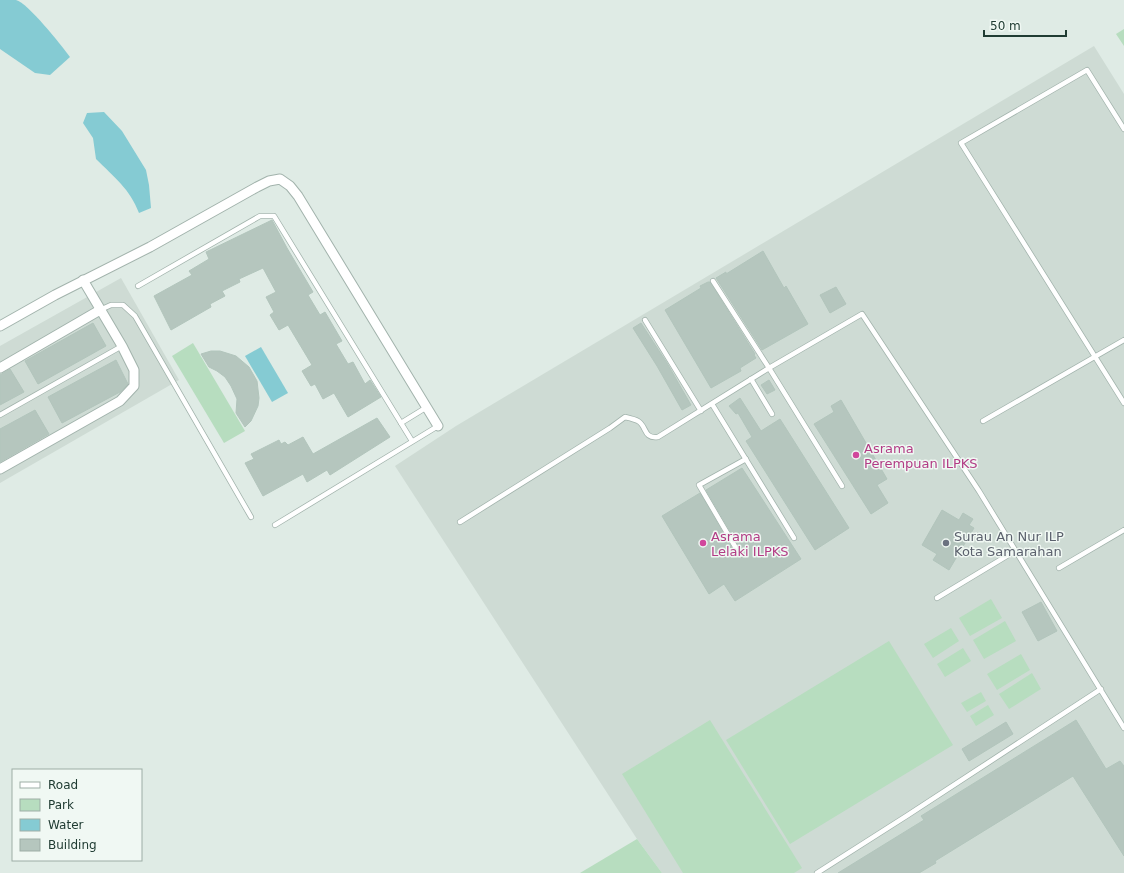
<svg xmlns="http://www.w3.org/2000/svg" width="1124" height="873" font-family="'DejaVu Sans',sans-serif">
	<style>
		.built { fill: #cedbd4 }
		.green { fill: #b7ddbf }
		.water { fill: #85cbd3 }
		.building { fill: #b5c6be; stroke: #b2c5bc }
		.lines { fill: none; stroke-linecap: round; stroke-linejoin: round }
		.lane-casing { stroke: #a2b3ac; stroke-width: 6 }
		.street-casing { stroke: #a2b3ac; stroke-width: 11 }
		.lane { stroke: #fff; stroke-width: 4.5 }
		.street { stroke: #fff; stroke-width: 9 }
		.hotel-dot { fill: #d1479c; stroke: #f0f8f3; stroke-width: 1.5 }
		.worship-dot { fill: #6b7280; stroke: #f0f8f3; stroke-width: 1.5 }
		.labels { text-anchor: middle; stroke-width: 3; stroke-linejoin: round; paint-order: stroke }
		.hotel-label { font-size: 13px; fill: #b23c85; stroke: #f0f8f3; text-anchor: start }
		.worship-label { font-size: 13px; fill: #5b616d; stroke: #f0f8f3; text-anchor: start }
	</style>
	<rect width="100%" height="100%" fill="#dfebe5"/>
	<g class="built">
		<polygon points="1094,46 1124,94 1124,873 662,873 637,839 395,466 456,426"/>
		<polygon points="121,278 179,380 0,483 0,346"/>
	</g>
	<g class="green">
		<polygon points="1124,29 1124,46 1116,34"/>
		<polygon points="193,343 245,431 224,443 172,356"/>
		<polygon points="991,599 1002,618 970,636 959,618"/>
		<polygon points="1005,621 1016,641 984,659 973,640"/>
		<polygon points="951,628 959,641 933,658 924,644"/>
		<polygon points="889,641 953,745 790,844 726,740"/>
		<polygon points="963,648 971,661 945,677 937,664"/>
		<polygon points="1021,654 1030,670 997,690 987,674"/>
		<polygon points="1032,673 1041,689 1009,709 999,694"/>
		<polygon points="981,692 986,701 967,712 961,703"/>
		<polygon points="988,705 994,715 976,726 970,716"/>
		<polygon points="710,720 802,868 794,873 683,873 622,774"/>
		<polygon points="637,839 662,873 580,873"/>
	</g>
	<g class="water">
		<path d="M0,0C5,0 11,0 16,0C28,3 61,45 70,57L50,75L35,73L0,49Z"/>
		<path d="M104,112L122,131L146,170L149,185L151,208L139,213C130,189 114,177 96,159L93,138L83,123L87,113Z"/>
		<polygon points="261,347 288,393 272,402 245,356"/>
	</g>
	<g class="building">
		<polygon points="272,220 287,248 313,292 308,295 320,315 325,312 342,341 336,344 348,364 353,362 365,384 370,380 381,397 348,417 334,393 323,399 315,384 311,386 302,371 312,365 288,325 279,330 270,315 274,312 266,297 276,292 263,268 239,279 240,282 222,291 225,296 210,304 211,307 171,330 154,296 192,275 189,271 209,259 206,252"/>
		<polygon points="763,251 784,288 786,286 808,324 762,350 716,278 726,272 726,274"/>
		<polygon points="708,282 710,282 755,354 754,355 756,358 740,368 741,371 711,388 665,310 701,288 700,286"/>
		<polygon points="836,287 846,304 830,313 820,295"/>
		<polygon points="93,323 106,346 38,384 25,361"/>
		<polygon points="641,323 667,363 691,405 682,410 657,366 633,328"/>
		<polygon points="211,351 220,351 236,356 249,367 257,381 259,398 258,406 251,421 245,427 236,413 237,399 231,386 225,377 217,371 209,367 201,354"/>
		<polygon points="116,360 128,384 120,392 62,423 48,397"/>
		<polygon points="10,369 24,392 0,405 0,375"/>
		<polygon points="769,380 775,390 767,394 761,385"/>
		<polygon points="740,398 761,431 780,419 849,528 815,550 746,441 752,437 738,413 736,414 729,406"/>
		<polygon points="841,400 887,479 877,485 888,503 871,514 814,424 834,412 831,406"/>
		<polygon points="35,410 49,434 0,462 0,429"/>
		<polygon points="377,418 390,437 330,475 327,470 307,482 303,474 263,496 245,463 254,459 251,454 279,440 281,444 285,442 288,445 303,437 313,454"/>
		<polygon points="742,468 801,559 735,601 724,584 709,594 662,516 700,493 737,557 740,559 742,558 743,553 706,490"/>
		<polygon points="942,510 959,520 963,513 973,519 969,525 974,528 949,570 933,560 937,554 922,545"/>
		<polygon points="1041,602 1057,631 1038,641 1022,612"/>
		<polygon points="1076,720 1106,769 1120,761 1124,766 1124,856 1073,776 935,861 936,863 919,873 838,873 924,820 921,816"/>
		<polygon points="1006,722 1013,734 969,761 962,749"/>
	</g>
	<g class="lines">
		<g class="lane-casing">
			<g id="lane">
				<polyline points="1124,129 1087,70 961,143 1124,403"/>
				<polyline points="713,281 769,368 862,314 979,491 1124,728"/>
				<polyline points="138,286 260,216 274,216 412,441"/>
				<polyline points="100,310 111,305 123,305 135,316 251,517"/>
				<polyline points="645,320 701,411"/>
				<polyline points="751,379 772,414"/>
				<polyline points="712,404 794,538"/>
				<polyline points="0,415 122,346"/>
				<polyline points="983,421 1124,340"/>
				<polyline points="401,423 427,407"/>
				<path d="M460,522L610,428L625,417C629,418 634,419 638,421C647,426 643,439 658,437L769,368L842,486"/>
				<polyline points="275,525 438,426"/>
				<polyline points="740,555 699,485 746,459"/>
				<polyline points="1059,568 1124,530"/>
				<polyline points="937,598 1015,551"/>
				<polyline points="817,873 908,815 1101,689"/>
			</g>
		</g>
		<g class="street-casing">
			<g id="street">
				<polyline points="0,326 55,295 150,247 257,187 269,181 280,179 290,186 298,196 438,426"/>
				<polyline points="0,368 100,310"/>
				<polyline points="0,469 120,401 134,386 134,370 122,346 83,280"/>
			</g>
		</g>
		<use href="#lane" class="lane"/>
		<use href="#street" class="street"/>
	</g>
	<g class="hotel-dot">
		<circle cx="856" cy="455" r="4"/>
		<circle cx="703" cy="543" r="4"/>
	</g>
	<circle class="worship-dot" cx="946" cy="543" r="4"/>
	<g class="labels">
		<g class="hotel-label">
			<text x="864" y="453">Asrama<tspan x="864" dy="15">Perempuan ILPKS</tspan></text>
			<text x="711" y="541">Asrama<tspan x="711" dy="15">Lelaki ILPKS</tspan></text>
		</g>
		<g class="worship-label">
			<text x="954" y="541">Surau An Nur ILP<tspan x="954" dy="15">Kota Samarahan</tspan></text>
		</g>
	</g>
	<rect x="12" y="769" width="130" height="92" fill="#f0f8f3" stroke="#9dada6"/>
	<rect x="20" y="782" width="20" height="6" fill="#ffffff" stroke="#9dada6"/>
	<text x="48" y="789" font-size="12" fill="#203c33">Road</text>
	<rect x="20" y="799" width="20" height="12" fill="#b7ddbf" stroke="#9dada6"/>
	<text x="48" y="809" font-size="12" fill="#203c33">Park</text>
	<rect x="20" y="819" width="20" height="12" fill="#85cbd3" stroke="#9dada6"/>
	<text x="48" y="829" font-size="12" fill="#203c33">Water</text>
	<rect x="20" y="839" width="20" height="12" fill="#b5c6be" stroke="#9dada6"/>
	<text x="48" y="849" font-size="12" fill="#203c33">Building</text>
	<path d="M984 30v6h82v-6" fill="none" stroke="#203c33" stroke-width="2"/>
	<text x="990" y="30" font-size="12" fill="#203c33" stroke="#f0f8f3" stroke-width="3" paint-order="stroke">50 m</text>
</svg>
